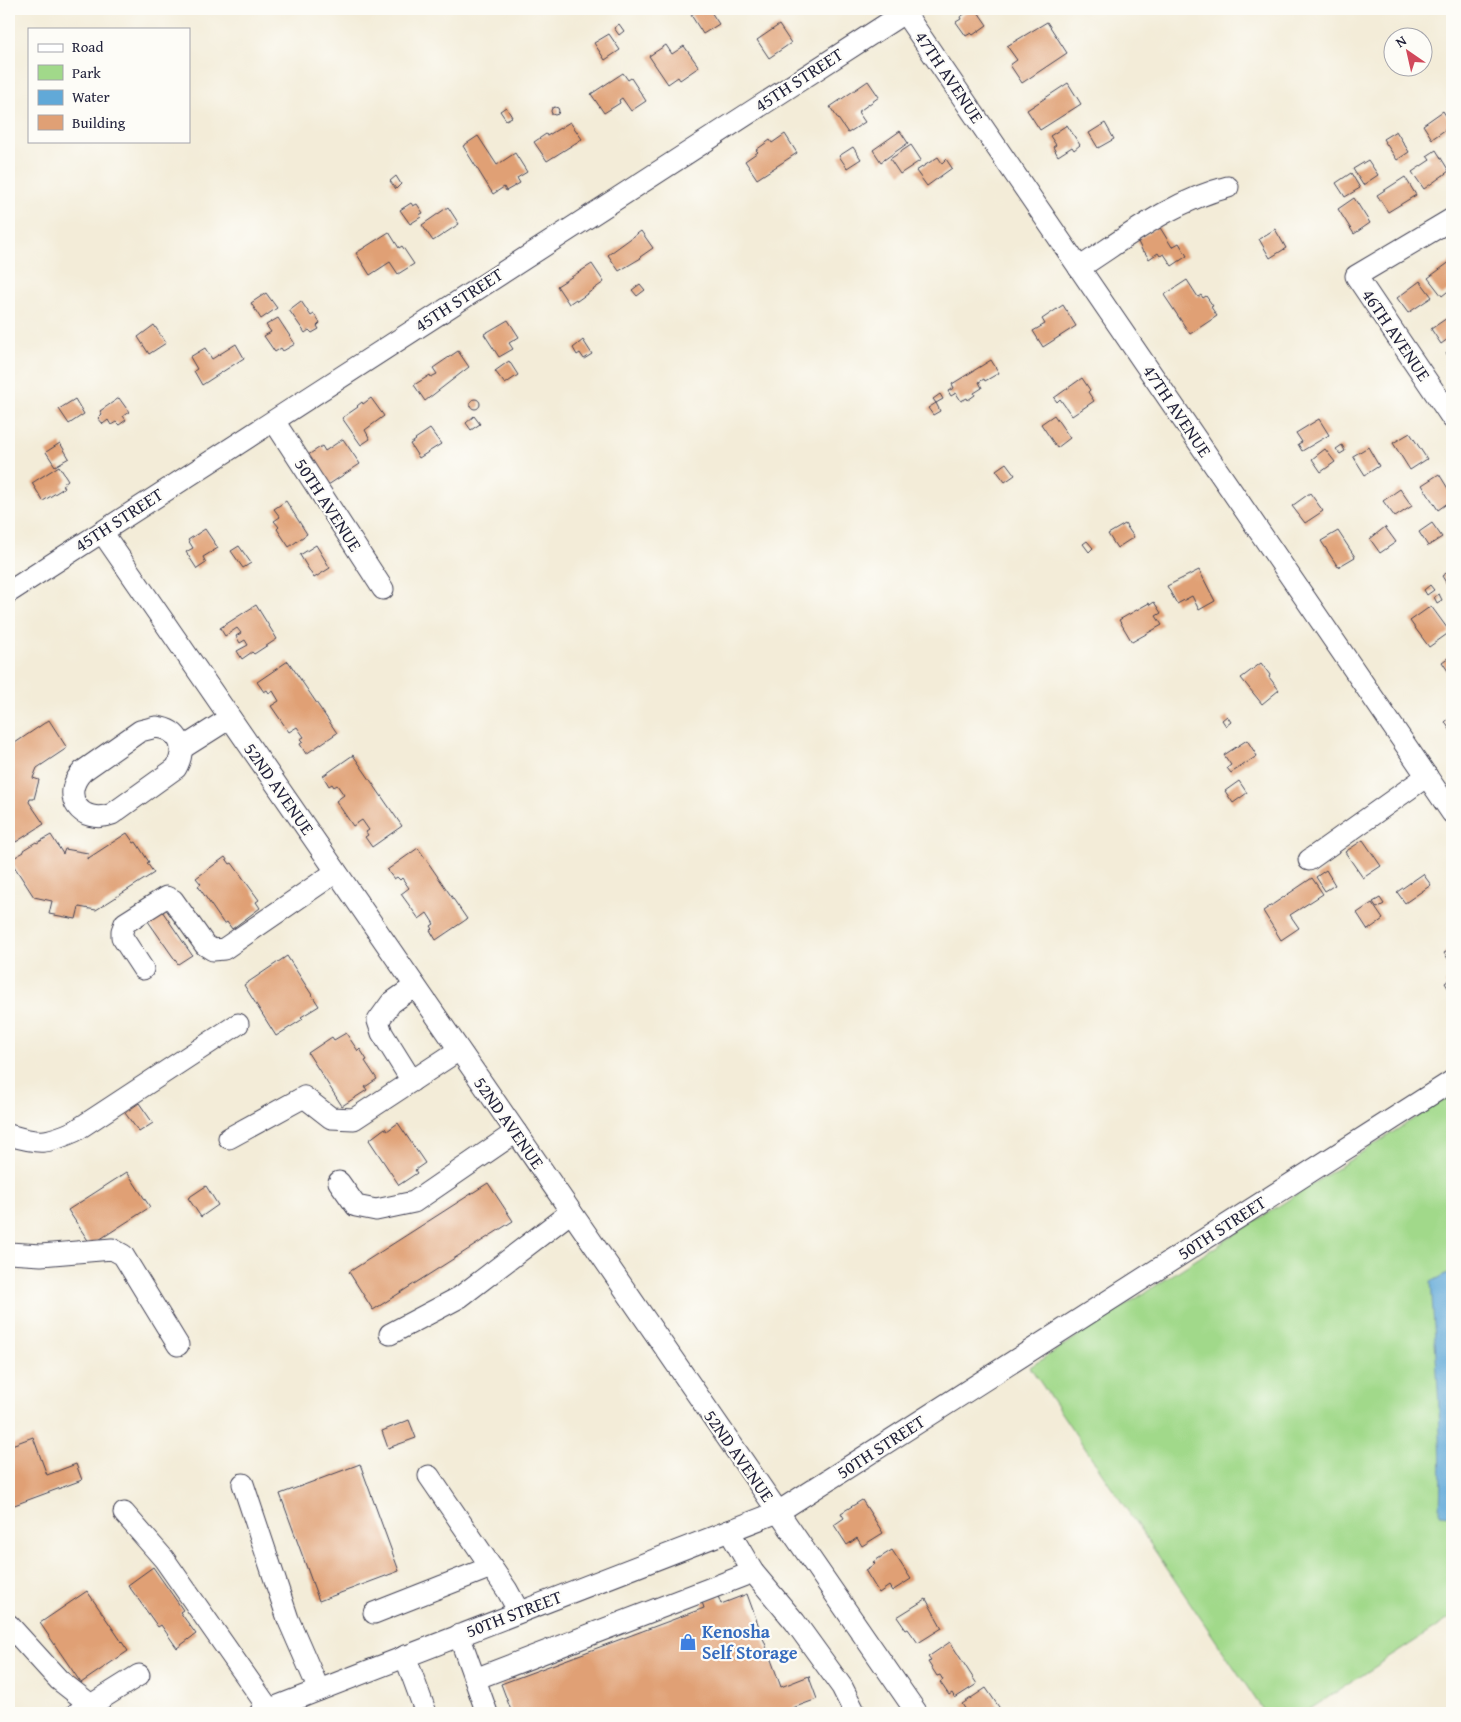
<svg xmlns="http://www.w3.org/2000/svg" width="1461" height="1722" font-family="'Gentium Book Plus',serif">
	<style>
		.green { fill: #a1d98a; stroke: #627e62 }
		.water { fill: #61a9d8; stroke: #42668a }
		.building { fill: #e0a075 }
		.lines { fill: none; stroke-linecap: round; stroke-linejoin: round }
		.minor-casing { stroke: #414053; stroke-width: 23 }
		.minor { stroke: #fff; stroke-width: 21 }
		.labels { text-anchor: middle; stroke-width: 4.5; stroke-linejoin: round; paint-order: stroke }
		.street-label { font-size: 18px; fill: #22223b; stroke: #fdfcf7 }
		.shop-label { font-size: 18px; font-weight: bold; fill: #366cbe; stroke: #fdfcf7; text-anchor: start }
	</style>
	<rect width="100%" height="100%" fill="#fdfcf7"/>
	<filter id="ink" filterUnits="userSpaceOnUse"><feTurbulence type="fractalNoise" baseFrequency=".02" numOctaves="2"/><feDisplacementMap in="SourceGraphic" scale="10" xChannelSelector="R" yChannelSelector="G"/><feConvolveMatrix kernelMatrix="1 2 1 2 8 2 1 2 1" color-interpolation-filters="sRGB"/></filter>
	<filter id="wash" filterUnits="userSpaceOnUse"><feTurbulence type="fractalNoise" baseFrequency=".0096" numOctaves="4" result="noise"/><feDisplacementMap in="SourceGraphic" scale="20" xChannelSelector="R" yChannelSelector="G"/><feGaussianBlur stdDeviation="1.12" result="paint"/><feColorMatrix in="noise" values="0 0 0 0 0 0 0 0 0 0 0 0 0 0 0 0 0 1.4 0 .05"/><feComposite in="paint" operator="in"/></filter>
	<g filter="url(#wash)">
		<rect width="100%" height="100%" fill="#f3ecd8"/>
		<polygon class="green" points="1452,1094 1452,1617 1304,1713 1265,1713 1030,1367"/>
		<path class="water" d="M1452,1271V1515L1440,1514C1443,1437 1436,1359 1431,1282Z"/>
		<g id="blocks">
			<g class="building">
				<polygon points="700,9 709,9 719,24 703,34 691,15"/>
				<polygon points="972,9 976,9 987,25 973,35 971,33 966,36 956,22 961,19 960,17"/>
				<polygon points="1047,22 1067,53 1022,83 1010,65 1017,60 1007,46"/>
				<polygon points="619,24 624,31 619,35 614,28"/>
				<polygon points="779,25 791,43 769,58 757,40"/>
				<polygon points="609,34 620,50 605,60 594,43"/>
				<polygon points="666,45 672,54 684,46 699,67 680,80 678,77 668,84 649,56"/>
				<polygon points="623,73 628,80 631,78 646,101 631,111 622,98 619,100 620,103 604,113 591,94"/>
				<polygon points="868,81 879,97 858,112 865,122 848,133 830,107"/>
				<polygon points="1068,83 1081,104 1040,130 1027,110"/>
				<polygon points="506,107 512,117 506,120 500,111"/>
				<circle cx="555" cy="111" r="4"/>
				<polygon points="1443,111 1452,125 1432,139 1423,125"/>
				<polygon points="570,122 582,139 547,161 534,142 546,134 547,136"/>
				<polygon points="1105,123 1114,139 1098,148 1089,133"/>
				<polygon points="1067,125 1080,145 1074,150 1072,147 1058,156 1053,147 1056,145 1050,136"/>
				<polygon points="900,131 908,143 881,162 873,150"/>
				<polygon points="1396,131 1409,152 1397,160 1383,139"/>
				<polygon points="785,134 797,153 757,179 745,161 758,152 756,150 770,140 772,143"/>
				<polygon points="478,136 497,165 515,153 527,172 517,178 520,183 506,191 504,187 493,194 463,146"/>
				<polygon points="911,145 921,160 900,174 890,159"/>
				<polygon points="853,147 861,159 847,168 839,156"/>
				<polygon points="1436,150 1449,171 1424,189 1412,172 1430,160 1427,156"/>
				<polygon points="938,157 942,163 946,159 952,168 927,186 916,171"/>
				<polygon points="1368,160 1378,175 1363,185 1353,169"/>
				<polygon points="1351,173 1360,188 1345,197 1336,183"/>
				<polygon points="396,176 401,184 396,189 390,181"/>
				<polygon points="1405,177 1416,195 1388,212 1377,195"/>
				<polygon points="1354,198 1370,223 1354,234 1338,209"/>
				<polygon points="411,203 413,206 417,204 423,213 419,215 421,217 410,224 400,210"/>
				<polygon points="448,207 459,224 433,241 422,225"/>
				<polygon points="1159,226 1172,247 1179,243 1187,256 1172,266 1164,254 1160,256 1158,253 1149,259 1144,251 1143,252 1137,240"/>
				<polygon points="1275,229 1286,248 1270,258 1259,239"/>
				<polygon points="641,231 653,248 640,257 641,258 619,271 608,255"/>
				<polygon points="389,232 399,248 402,246 414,264 398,274 390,262 370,275 356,253"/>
				<polygon points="1451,261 1452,263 1452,288 1442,296 1428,278"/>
				<polygon points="592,264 604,282 577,301 576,299 569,304 557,286"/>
				<polygon points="1187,280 1198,297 1201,295 1203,298 1206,296 1213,306 1211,307 1217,316 1190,334 1164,295"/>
				<polygon points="1420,281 1432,297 1408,313 1397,298"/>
				<polygon points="640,284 645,290 637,296 632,290"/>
				<polygon points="266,293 277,308 261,319 251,303"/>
				<polygon points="301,301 311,316 314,314 320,323 317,326 319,329 312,333 309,330 305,333 289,310"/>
				<polygon points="1063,305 1076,326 1043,347 1033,331 1045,324 1042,319"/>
				<polygon points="278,318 295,344 283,351 281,348 275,352 264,336 271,332 266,325"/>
				<polygon points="1447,318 1452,327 1452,336 1441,344 1431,329"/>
				<polygon points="508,320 519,337 509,343 513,349 499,357 484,334"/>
				<polygon points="154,325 166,343 149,354 138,337"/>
				<polygon points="583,340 592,354 584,359 580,353 577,355 573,348"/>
				<polygon points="236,344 244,358 202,385 194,371 197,369 190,357 205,348 212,359"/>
				<polygon points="1452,348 1452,362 1446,353"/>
				<polygon points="458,351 469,367 425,401 414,385 430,375 431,377 437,374 433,368"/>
				<polygon points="991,360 999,373 985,381 984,379 979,382 982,388 974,393 975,395 968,400 967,398 961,401 956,393 951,396 948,391 954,388 952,384"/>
				<polygon points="509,361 518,375 505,384 495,371"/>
				<polygon points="1082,378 1090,390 1088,392 1094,401 1072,416 1060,399 1057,402 1054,398"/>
				<polygon points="940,394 943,399 936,403 933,399"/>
				<polygon points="119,398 129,412 123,416 126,420 119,425 116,422 111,425 108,420 103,424 98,418 102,414 100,411"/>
				<polygon points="371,398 384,416 365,430 370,439 361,445 342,418 358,407 357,406 362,402 363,404"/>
				<polygon points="75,399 84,414 69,424 59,409"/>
				<circle cx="475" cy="404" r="5"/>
				<polygon points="936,403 940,411 933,415 928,408"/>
				<polygon points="1054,415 1070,438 1057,448 1041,424"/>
				<polygon points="474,416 480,424 471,430 466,423"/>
				<polygon points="1319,419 1329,435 1302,451 1298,444 1302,442 1296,433"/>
				<polygon points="430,429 441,444 419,458 410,444 416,440 415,439"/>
				<polygon points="1410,433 1427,459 1410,470 1393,443"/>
				<polygon points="343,439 360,464 325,487 305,457 322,446 325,451"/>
				<polygon points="60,443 69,458 55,466 46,452"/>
				<polygon points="1342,445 1345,451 1340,454 1336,449"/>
				<polygon points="1368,447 1379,466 1365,475 1353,456"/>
				<polygon points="1325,449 1335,462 1321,472 1312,459"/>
				<polygon points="1006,463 1015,475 1005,482 996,470"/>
				<polygon points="59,466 68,480 62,485 64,488 43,501 32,483"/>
				<polygon points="1439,474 1452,495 1452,500 1438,510 1422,485"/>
				<polygon points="1400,489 1412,506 1395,517 1383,501"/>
				<polygon points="1310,493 1323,511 1305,523 1292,506"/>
				<polygon points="286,501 307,534 289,547 277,529 279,527 274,521 280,517 274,509"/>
				<polygon points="1432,523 1442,537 1428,546 1419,532"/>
				<polygon points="1125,524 1134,537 1117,548 1108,534"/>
				<polygon points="1385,527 1396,542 1380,553 1370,539"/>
				<polygon points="205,529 218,548 203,557 206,563 197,569 186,552 193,548 188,540"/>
				<polygon points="1338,531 1355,557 1338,567 1321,541"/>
				<polygon points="1087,541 1093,548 1089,552 1083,544"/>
				<polygon points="316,545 330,568 314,578 300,555"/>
				<polygon points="239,546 251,563 243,568 231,551"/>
				<polygon points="1452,569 1452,592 1442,576"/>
				<polygon points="1199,570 1215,601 1199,610 1192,596 1177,604 1167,586"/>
				<polygon points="1430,585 1434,590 1427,595 1424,590"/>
				<polygon points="1439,594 1442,600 1437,603 1434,597"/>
				<polygon points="1154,602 1161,613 1156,616 1162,625 1132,642 1119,620 1149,603 1150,605"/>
				<polygon points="256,605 277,639 254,654 252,652 242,659 237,651 248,645 245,640 240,643 236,636 241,633 237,628 225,636 220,628"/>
				<polygon points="1431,606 1450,632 1429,647 1410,621"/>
				<polygon points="1452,655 1452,677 1442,662"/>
				<polygon points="288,661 337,733 306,754 300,744 303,742 300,739 304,737 297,727 289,732 271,706 279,701 273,691 269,693 267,690 264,692 257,682"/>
				<polygon points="1261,663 1270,675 1269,677 1279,690 1262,704 1241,678"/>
				<polygon points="1227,716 1231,722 1226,726 1222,720"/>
				<polygon points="1452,716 1452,733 1445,722"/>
				<polygon points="49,720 67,748 37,768 33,778 39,780 34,799 30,799 29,802 44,824 16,842 9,831 9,747"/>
				<polygon points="1247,740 1257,756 1231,773 1227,768 1231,765 1224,755"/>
				<polygon points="353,755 402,826 372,847 365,837 368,835 366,832 369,830 362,820 353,826 336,801 344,795 337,785 334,787 332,784 329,786 323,776"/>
				<polygon points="1239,781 1247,793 1233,803 1225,791"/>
				<polygon points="127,833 134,843 136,842 149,862 147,863 154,873 96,910 79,907 76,919 49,914 52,901 34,897 10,860 24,852 23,850 36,842 37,843 51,835 63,854 65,849 88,853 87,859"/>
				<polygon points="1363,840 1381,866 1363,878 1345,852"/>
				<polygon points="418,848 467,919 436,940 430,930 433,929 431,926 434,924 427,913 419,919 401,894 409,888 402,878 400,880 397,877 394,879 387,870"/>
				<polygon points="225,857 230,864 232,863 259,900 256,902 260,908 232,929 227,922 224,924 198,886 201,884 196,878"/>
				<polygon points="1326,870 1335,885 1325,891 1316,877"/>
				<polygon points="1423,874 1431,885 1405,903 1397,892"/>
				<polygon points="1312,878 1323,894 1290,915 1299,928 1281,940 1263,911"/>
				<polygon points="1380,898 1384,904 1377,908 1373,902"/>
				<polygon points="1372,903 1383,919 1368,930 1357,913"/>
				<polygon points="158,905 192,955 178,964 143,914"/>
				<polygon points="1452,948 1452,958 1449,960 1444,953"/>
				<polygon points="287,956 319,1006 301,1017 303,1019 276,1036 244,985"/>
				<polygon points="1452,978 1452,989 1450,991 1445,983"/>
				<polygon points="346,1033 358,1051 360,1049 367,1060 365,1061 377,1079 365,1087 367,1090 342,1106 308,1053 332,1037 334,1040"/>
				<polygon points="139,1103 153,1123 139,1132 125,1113"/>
				<polygon points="398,1123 425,1163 415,1170 417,1173 399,1185 369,1140 385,1128 387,1131"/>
				<polygon points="127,1172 150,1207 91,1245 68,1210"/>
				<polygon points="488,1183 513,1221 373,1310 349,1272"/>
				<polygon points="206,1186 218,1205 201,1217 188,1198"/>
				<polygon points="409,1420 416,1438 388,1448 382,1431"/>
				<polygon points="33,1437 47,1475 76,1464 82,1480 9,1507 9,1446"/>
				<polygon points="360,1464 399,1571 319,1601 280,1494"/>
				<polygon points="862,1500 883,1533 862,1546 857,1538 847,1545 834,1525 844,1518 841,1513"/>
				<polygon points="892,1550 911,1579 892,1591 889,1586 879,1593 865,1570 875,1564 873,1562"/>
				<polygon points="153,1567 183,1610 180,1612 196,1634 177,1648 161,1625 158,1627 128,1585"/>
				<polygon points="87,1591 128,1651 81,1683 40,1623"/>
				<polygon points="747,1594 781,1687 809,1676 810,1680 817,1699 790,1709 791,1713 512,1713 501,1684 704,1608 702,1602 718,1596 721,1604"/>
				<polygon points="926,1599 942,1628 918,1643 908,1629 906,1630 897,1617"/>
				<polygon points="950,1642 977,1684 955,1698 952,1693 949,1695 940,1682 943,1680 940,1675 937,1676 928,1662 931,1661 928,1657"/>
				<polygon points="986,1688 1003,1713 968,1713 962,1704"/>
			</g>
		</g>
	</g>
	<g filter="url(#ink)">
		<use href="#blocks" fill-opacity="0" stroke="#414053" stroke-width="1"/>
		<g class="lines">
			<g class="minor-casing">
				<g id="minor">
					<polyline points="902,9 1452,813"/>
					<polyline points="1452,219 1356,276 1452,418"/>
					<path d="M1079,268C1127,237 1172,201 1228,187"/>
					<polyline points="274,421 383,589"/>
					<polyline points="102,532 917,1713"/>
					<polyline points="9,592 910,9"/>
					<path d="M156,727C180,730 187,748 176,768L112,814C81,826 59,795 83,771L140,731Z"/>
					<polyline points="181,749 230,718"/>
					<polyline points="1309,860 1427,776"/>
					<polyline points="143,969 122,937 122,931 125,923 166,897 173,900 205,945 213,950 224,949 336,872"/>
					<polyline points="412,1081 382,1033 378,1021 391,1003 415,986"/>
					<path d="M9,1135C40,1144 45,1144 75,1131L238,1024"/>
					<polyline points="229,1138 304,1097 331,1118 354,1119 459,1050"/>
					<polyline points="339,1182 356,1206 376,1210 414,1202 516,1132"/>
					<polyline points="9,1253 41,1255 112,1249 123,1255 178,1345"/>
					<polyline points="390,1334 460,1297 571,1212"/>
					<polyline points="429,1476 507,1590 519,1612"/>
					<polyline points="243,1484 288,1619 319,1690"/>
					<polyline points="124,1513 164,1559 269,1709"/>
					<polyline points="729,1531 753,1572 795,1622 842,1687 855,1713"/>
					<polyline points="374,1613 491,1567"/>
					<polyline points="9,1625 59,1680 91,1705 77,1713"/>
					<polyline points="459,1635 487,1713"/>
					<polyline points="405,1656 426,1713"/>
					<polyline points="475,1679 753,1572"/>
					<polyline points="96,1713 91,1705 139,1675"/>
					<polyline points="260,1713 778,1512 1452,1081"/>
				</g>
			</g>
			<use href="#minor" class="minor"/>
		</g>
	</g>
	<defs>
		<g id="shop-bare" transform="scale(1.35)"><path d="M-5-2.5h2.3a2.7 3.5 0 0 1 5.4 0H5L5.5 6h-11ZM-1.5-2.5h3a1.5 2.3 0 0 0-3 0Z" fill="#3f7fe0" stroke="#fdfcf7" stroke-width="2.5" paint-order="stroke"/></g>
	</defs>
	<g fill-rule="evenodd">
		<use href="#shop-bare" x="688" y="1642"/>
	</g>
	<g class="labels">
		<g class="street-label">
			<text transform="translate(949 77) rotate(56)" y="6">47TH AVENUE</text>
			<text transform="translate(799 80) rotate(-33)" y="6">45TH STREET</text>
			<text transform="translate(459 300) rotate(-33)" y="6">45TH STREET</text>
			<text transform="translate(1396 335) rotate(56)" y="6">46TH AVENUE</text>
			<text transform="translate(1177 411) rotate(56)" y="6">47TH AVENUE</text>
			<text transform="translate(328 505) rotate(57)" y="6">50TH AVENUE</text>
			<text transform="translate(119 520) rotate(-33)" y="6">45TH STREET</text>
			<text transform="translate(279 789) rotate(55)" y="6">52ND AVENUE</text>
			<text transform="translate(509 1123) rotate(55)" y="6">52ND AVENUE</text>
			<text transform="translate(1222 1228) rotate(-33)" y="6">50TH STREET</text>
			<text transform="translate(881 1447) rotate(-33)" y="6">50TH STREET</text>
			<text transform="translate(739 1456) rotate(55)" y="6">52ND AVENUE</text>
			<text transform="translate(514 1614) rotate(-21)" y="6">50TH STREET</text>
		</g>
		<g class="shop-label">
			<text x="702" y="1638">Kenosha<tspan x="702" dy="21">Self Storage</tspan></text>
		</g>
	</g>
	<rect width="1461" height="1722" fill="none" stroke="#fdfcf7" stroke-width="30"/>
	<rect x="28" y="28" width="162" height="115" fill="#fdfcf7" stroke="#a5a5ac"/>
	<rect x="38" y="44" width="25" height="8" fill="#ffffff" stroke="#a5a5ac"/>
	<text x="72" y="52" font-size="15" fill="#22223b">Road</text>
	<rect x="38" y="65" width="25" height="15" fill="#a1d98a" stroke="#a5a5ac"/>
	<text x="72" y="78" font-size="15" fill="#22223b">Park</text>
	<rect x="38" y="90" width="25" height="15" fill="#61a9d8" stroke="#a5a5ac"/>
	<text x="72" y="102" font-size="15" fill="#22223b">Water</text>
	<rect x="38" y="115" width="25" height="15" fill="#e0a075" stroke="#a5a5ac"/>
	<text x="72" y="128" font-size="15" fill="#22223b">Building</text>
	<g transform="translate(1408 52) rotate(326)"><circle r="24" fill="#fdfcf7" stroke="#a5a5ac"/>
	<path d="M0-4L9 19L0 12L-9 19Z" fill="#d1495b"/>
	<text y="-8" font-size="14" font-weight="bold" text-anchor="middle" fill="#22223b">N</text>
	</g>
</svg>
